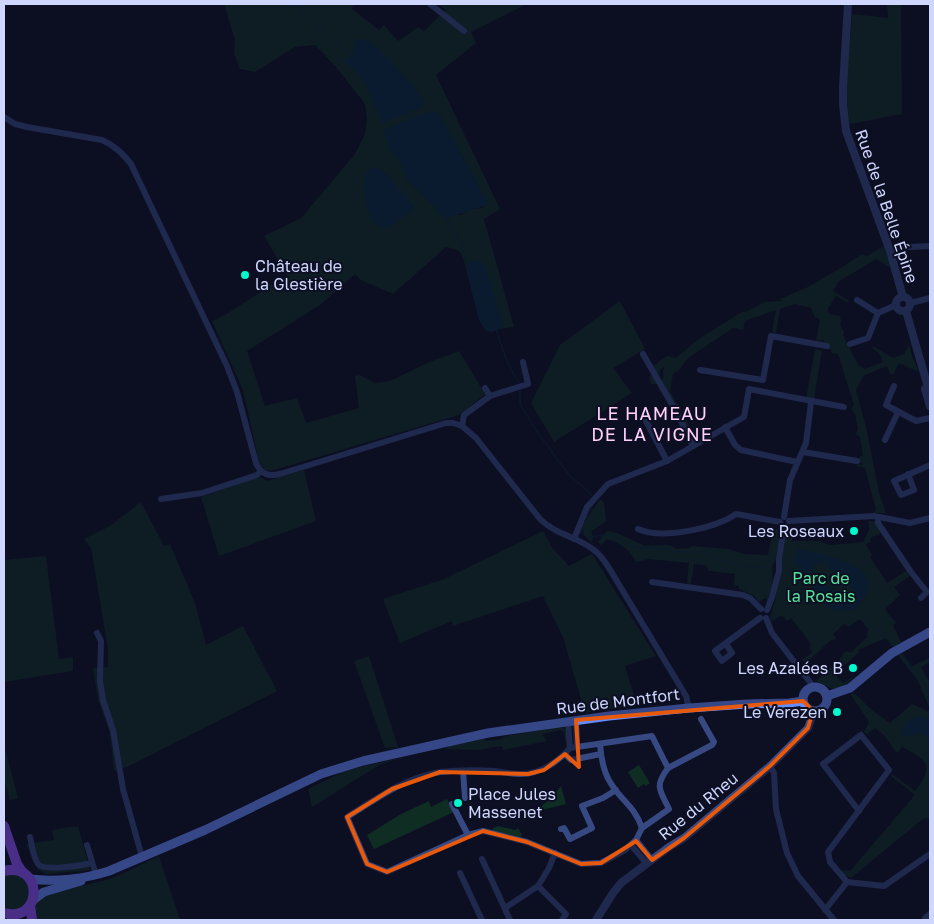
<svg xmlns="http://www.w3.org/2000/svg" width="934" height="924" font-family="'Golos Text',sans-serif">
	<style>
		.green { fill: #102d24; fill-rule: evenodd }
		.water { fill: #082c41; fill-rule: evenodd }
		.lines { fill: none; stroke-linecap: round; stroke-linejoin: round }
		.stream { stroke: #082c41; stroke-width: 1 }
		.minor { stroke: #374983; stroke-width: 6 }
		.tertiary { stroke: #374983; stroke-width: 8 }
		.secondary { stroke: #668dff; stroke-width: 9 }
		.primary { stroke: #9056ff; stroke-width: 10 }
		.marked { fill: none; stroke: #e8590c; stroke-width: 4; stroke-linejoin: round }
		.poi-dot { fill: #00facd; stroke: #0d0f23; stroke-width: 2 }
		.labels { text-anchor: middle; stroke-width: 4; stroke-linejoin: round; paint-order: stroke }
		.street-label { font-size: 16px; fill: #cfd7ff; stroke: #0d0f23 }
		.poi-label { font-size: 16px; fill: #cfd7ff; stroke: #0d0f23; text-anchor: end }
		.park-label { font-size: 16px; fill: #57e299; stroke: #0d0f23 }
		.neighbourhood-label { font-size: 18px; letter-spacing: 1px; fill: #ffd1fb; stroke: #0d0f23 }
	</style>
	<rect width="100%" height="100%" fill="#0d0f23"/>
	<g class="green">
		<path d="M224,4H355L351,8L379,30L384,25L398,41L418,27L424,31L446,10L438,4H527L471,32L476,43L436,75L500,209L484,219L514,327L500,329L503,323L482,263H467L466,269C462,254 463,250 446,247L393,294L361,280L355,274L320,305L247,351L265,406L297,398L306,423L359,408L355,376L360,375L375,383L390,381L427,363L459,351L485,394L459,415L271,471L265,470L259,462L243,390L212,321L225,315L287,275L264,236L301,218L355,154L365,134L367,119L365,104L336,67L315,45L295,47L255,72L240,69L234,53L235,40ZM438,112L483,196L489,203L482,208L471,209L461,215L438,212L429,200L409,182L400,161ZM385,173L403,196L414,208L396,221Z"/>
		<path d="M887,4H901L902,114L850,124C843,88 850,50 852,14L888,18Z"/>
		<polygon points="884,246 890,266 889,267 876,259 838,282 833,291 849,301 848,303 836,296 827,310 829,314 840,316 841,321 840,325 844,332 843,335 858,365 865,369 883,362 879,353 872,348 873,346 893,358 904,354 909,345 913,359 919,370 916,371 899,363 893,375 890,374 887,366 863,376 856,390 867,431 879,493 886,513 873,513 876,510 865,468 856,466 857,464 862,465 862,463 857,462 860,456 863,456 860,437 855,434 858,429 855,414 851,409 854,405 838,354 831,353 832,350 828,349 828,345 824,343 824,340 816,341 820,319 815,317 811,308 795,304 780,309 776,333 772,332 776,310 745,321 743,330 733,328 688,358 679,370 673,374 670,391 695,435 693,438 662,384 664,366 660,370 658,384 651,384 649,379 654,365 667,356 676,358 700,338 742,312 746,312 765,302 781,301 780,299 808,287 844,266 862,254 867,256"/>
		<polygon points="620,301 645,349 613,368 632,393 554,442 531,403 560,345"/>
		<polygon points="815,349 822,351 814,399 806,398"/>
		<polygon points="304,470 316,521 219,556 201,497 260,477 267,481"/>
		<path d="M600,499L604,503L606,521L591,532L593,537L592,542C585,539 583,533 582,526Z"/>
		<polygon points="141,502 164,546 170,544 195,603 206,645 243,626 277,691 127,767 114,771 110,733 98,700 93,668 108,667 108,649 91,548 84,539 110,526"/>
		<path d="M869,521H874L881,532L878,535L872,537L870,540L871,542L866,545L872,555L870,557L887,583L906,571L910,576L894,587L900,595L885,609L888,614L897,623L893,625L901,642L893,647L886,638L858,650L859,652L835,674L843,683L857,675C851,680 840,691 831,688C826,687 821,683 816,681L843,656L842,654L847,651L850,653L868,636L866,634L869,630L860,619L848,627L844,624L833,634L836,638L834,640H831L806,663V666L802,660L812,652L809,647L811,644L791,618L787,621L784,617L780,616L773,621L770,619L776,595L785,532H791L792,541H819L830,545L863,542L869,530Z"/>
		<path d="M773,529L781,530L776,559L772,566L773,581L768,601L765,598L759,602L753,595L739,589V586L734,585L735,574L709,571L705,565L694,564L691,584L687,583L689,563L649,559L636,562C630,550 621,543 607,539L601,545L598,542L607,531L617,533L645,546L664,545L672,546L677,549L689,548L692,546L728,549L745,554L768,555Z"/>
		<polygon points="543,531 553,549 569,566 592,554 656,656 625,666 637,705 585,713 563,637 543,596 453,626 452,621 400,643 383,599 444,579"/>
		<polygon points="46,556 59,659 73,657 73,671 4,682 4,560"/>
		<polygon points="902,653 912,666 930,658 930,662 921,667 930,683 930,709 918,681 898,655"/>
		<polygon points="369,656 398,747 385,748 354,661"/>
		<path d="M854,693L873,711L890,723L912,704L930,712V819L924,818L851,878L844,875L839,870L850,871L915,795L891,776L892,774L915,791C934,765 929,761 902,747L898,753L896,752L883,734L875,728L867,734L864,732L869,722L851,695Z"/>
		<polygon points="562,727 567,731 566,749 564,732 561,730 542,734 547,741 503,750 502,746 479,750 444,749 449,746 484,739 486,741 502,739 503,737 511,735"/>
		<polygon points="4,745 18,798 10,800 4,780"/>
		<polygon points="405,757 381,764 312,807 308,789 347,770"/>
		<polygon points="639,765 650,783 646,786 644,784 638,788 628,772"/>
		<polygon points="561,786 566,804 538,811 538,809 549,800"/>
		<polygon points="447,799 454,812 374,849 367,835 401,814 429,801 431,807"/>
		<polygon points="78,826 90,870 47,874 38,870 26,844 54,840 52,830"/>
		<polygon points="498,826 515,830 518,828 522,835 520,837 493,831 493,828"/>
		<path d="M159,856L180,920H36L35,917L36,904C54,887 83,887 106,880C124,874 142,864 159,856Z"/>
		<path d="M14,874C17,875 22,877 25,879C34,888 28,907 16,909C12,910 8,909 4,908V875Z"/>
	</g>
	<g class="water">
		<path d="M356,39H365L381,51L424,100L422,107L382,123C369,97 371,77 343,61L352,55Z"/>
		<path d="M430,112H438L483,196L489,203C480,209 478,207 470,210C461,214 455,216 446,218L438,212L429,200L409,182L400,161L391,152L383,130Z"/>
		<path d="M373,167C388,170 403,196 414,208C410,211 390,228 387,228C368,230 359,185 367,173C368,171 371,169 373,167Z"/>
		<polygon points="477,260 484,265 503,323 500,329 491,332 485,330 479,320 466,269 467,263"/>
		<path d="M799,548C818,556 878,561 867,592C865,598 859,603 856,609C843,612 828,612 820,600C815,594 814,586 809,579C800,566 787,568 799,548ZM825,562L836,574L842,579L847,580L854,591L852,596L843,598L835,589C827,589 822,583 821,575L815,574L812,571L813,565Z"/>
		<polygon points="921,716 930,720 930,740 927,736 919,733 906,737 903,735 902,731 909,720"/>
	</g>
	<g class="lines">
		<g class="stream">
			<polyline points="294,4 305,16 353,56"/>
			<polyline points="409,112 412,120"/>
			<polyline points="446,218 462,244 467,264"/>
			<polyline points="496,329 506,359 514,375 521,384"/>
			<polyline points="520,390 520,404 538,433 569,475 589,492 592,496"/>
			<polyline points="586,519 593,505"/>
			<path d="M581,530V533C590,541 597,534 607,535C613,536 617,538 622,541C627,543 628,543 631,547L668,549L674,552H702L737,565"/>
			<polyline points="740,566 764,567"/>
			<polyline points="861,614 894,646"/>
			<polyline points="902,654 916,675 922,678 930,696 930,701"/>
		</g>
		<g class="minor">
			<polyline points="430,4 464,31"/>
			<path d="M4,117L15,124L27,127L102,140C115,146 122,153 131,164L227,366L237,392L256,463C261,474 268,477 280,474L446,423H453L462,426L476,438L540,519C557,536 577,536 594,550C601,555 605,562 609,568L686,696L689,708"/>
			<polyline points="889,248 930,246"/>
			<polyline points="857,300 878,313"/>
			<polyline points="911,303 930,298"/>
			<polyline points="850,344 868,338 878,313 896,305"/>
			<polyline points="643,354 678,415 693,446"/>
			<polyline points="700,370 763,380 771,336 827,346"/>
			<polyline points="894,386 886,405 916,421 930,418"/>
			<polyline points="485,388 490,396"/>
			<polyline points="647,416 646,421 667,461"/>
			<polyline points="462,426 464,415 490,396 528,384 523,362"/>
			<polyline points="725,427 735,445 741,450 797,462"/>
			<polyline points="885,440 898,412"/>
			<polyline points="803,452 857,461"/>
			<polyline points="908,474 914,490 901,495 894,481 930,465"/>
			<polyline points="161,499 202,493 257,475 261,471"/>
			<polyline points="784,517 790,480 806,443 811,402"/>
			<polyline points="878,517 878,523 880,526 911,572 927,592 921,598"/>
			<polyline points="789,521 874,516 910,523 930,518"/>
			<path d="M638,529C662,540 716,528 736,514L780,522"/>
			<polyline points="574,539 587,507 608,484 667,461 744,417 749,389 844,407"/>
			<polyline points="652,582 743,595 750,598 761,609"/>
			<polyline points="767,610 772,597 779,571 779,559 784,526"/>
			<polyline points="766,618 772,633 813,686"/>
			<polyline points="97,633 101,641 100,681 103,700 113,730 123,789 142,857"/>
			<polyline points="726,644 732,653 722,661 715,651 760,618"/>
			<polyline points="576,720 577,746"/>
			<path d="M568,721L570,748C558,762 540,774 521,774C512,774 503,772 494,771C477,770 458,770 440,772C406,777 376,799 347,817L367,864L387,872L468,835L483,831L527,842L581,864L601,863L625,850L636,840L642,828L669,809C660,790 654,787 668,768L652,736L570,748"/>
			<path d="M600,744C601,757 603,771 610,782C621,801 634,805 642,828"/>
			<polyline points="565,754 571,760 601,754"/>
			<polyline points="770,766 774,773 776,809 787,853 798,876 834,920"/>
			<polyline points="668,768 712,745 714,742 701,719"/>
			<polyline points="463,771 465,798"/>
			<polyline points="452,804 468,835"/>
			<polyline points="561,829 564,828 570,839 592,828 582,806 603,798 616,790"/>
			<path d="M30,837C32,845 33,857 38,864C44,872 83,865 92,863"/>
			<polyline points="636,840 652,860"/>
			<polyline points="87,845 96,875"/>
			<polyline points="631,845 647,864"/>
			<polyline points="482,859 510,920"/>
			<polyline points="460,873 482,920"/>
			<polyline points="847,882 884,886 930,854"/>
			<polyline points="538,886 566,914 562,920"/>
			<polyline points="505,908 538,886 549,868 555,853"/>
			<polyline points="825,910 847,882 830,862 828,852 889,770 861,735 823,764 859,811"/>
			<polyline points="926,920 925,918 930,914"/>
		</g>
		<g class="tertiary">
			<polyline points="848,4 843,87 843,104 846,131 889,248 903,297"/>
			<circle cx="903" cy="304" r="7"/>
			<polyline points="906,311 930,394"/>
			<polyline points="925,389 930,406"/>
			<polyline points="596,920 613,893 621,883 669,847 684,838 770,766 808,728 812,717 813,711"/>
		</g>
		<g class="secondary">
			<circle cx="815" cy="699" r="12"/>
			<polyline points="827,696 850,688 892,653 930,632"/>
			<path d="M30,879C55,882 85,879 109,871L205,830L321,774L363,761L488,733L609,716L689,708L747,704L789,703L803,701"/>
			<polyline points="33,900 44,892 81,881"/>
		</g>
		<g class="primary">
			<polyline points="4,826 17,864 23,873"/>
			<path d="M4,871C44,861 43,924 4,913"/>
			<polyline points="30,905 32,920"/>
		</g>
	</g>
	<path d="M0 0H934V924H0ZM803,701L813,711L808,728L770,766L684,838L652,860L636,841L601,863L581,864L527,842L483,831L387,872L367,864L347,817L392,789L440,772L528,774L544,770L565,754L579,767L576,720Z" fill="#0d0f23" fill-opacity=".55" fill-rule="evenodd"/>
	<path class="marked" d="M803,701L813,711L808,728L770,766L684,838L652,860L636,841L601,863L581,864L527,842L483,831L387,872L367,864L347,817L392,789L440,772L528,774L544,770L565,754L579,767L576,720Z"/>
	<g class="poi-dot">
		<circle cx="245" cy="275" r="5"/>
		<circle cx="854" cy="531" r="5"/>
		<circle cx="853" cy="668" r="5"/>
		<circle cx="837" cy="712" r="5"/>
		<circle cx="458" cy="803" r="5"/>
	</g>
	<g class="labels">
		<g class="street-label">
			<text transform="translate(887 206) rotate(71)" y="6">Rue de la Belle Épine</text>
			<text transform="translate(618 701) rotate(-7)" y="6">Rue de Montfort</text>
			<text transform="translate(698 806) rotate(-39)" y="6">Rue du Rheu</text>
		</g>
		<g class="poi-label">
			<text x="255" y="272" text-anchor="start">Château de<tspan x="255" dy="18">la Glestière</tspan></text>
			<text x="844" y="537">Les Roseaux</text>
			<text x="843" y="674">Les Azalées B</text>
			<text x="827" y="718">Le Verezen</text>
			<text x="468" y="800" text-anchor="start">Place Jules<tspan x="468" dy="18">Massenet</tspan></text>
		</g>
		<g class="park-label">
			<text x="821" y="584">Parc de<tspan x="821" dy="18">la Rosais</tspan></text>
		</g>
		<g class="neighbourhood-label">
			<text x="652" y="420">LE HAMEAU<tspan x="652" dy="21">DE LA VIGNE</tspan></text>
		</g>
	</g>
	<rect width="934" height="924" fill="none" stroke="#cfd7ff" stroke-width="10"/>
</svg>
